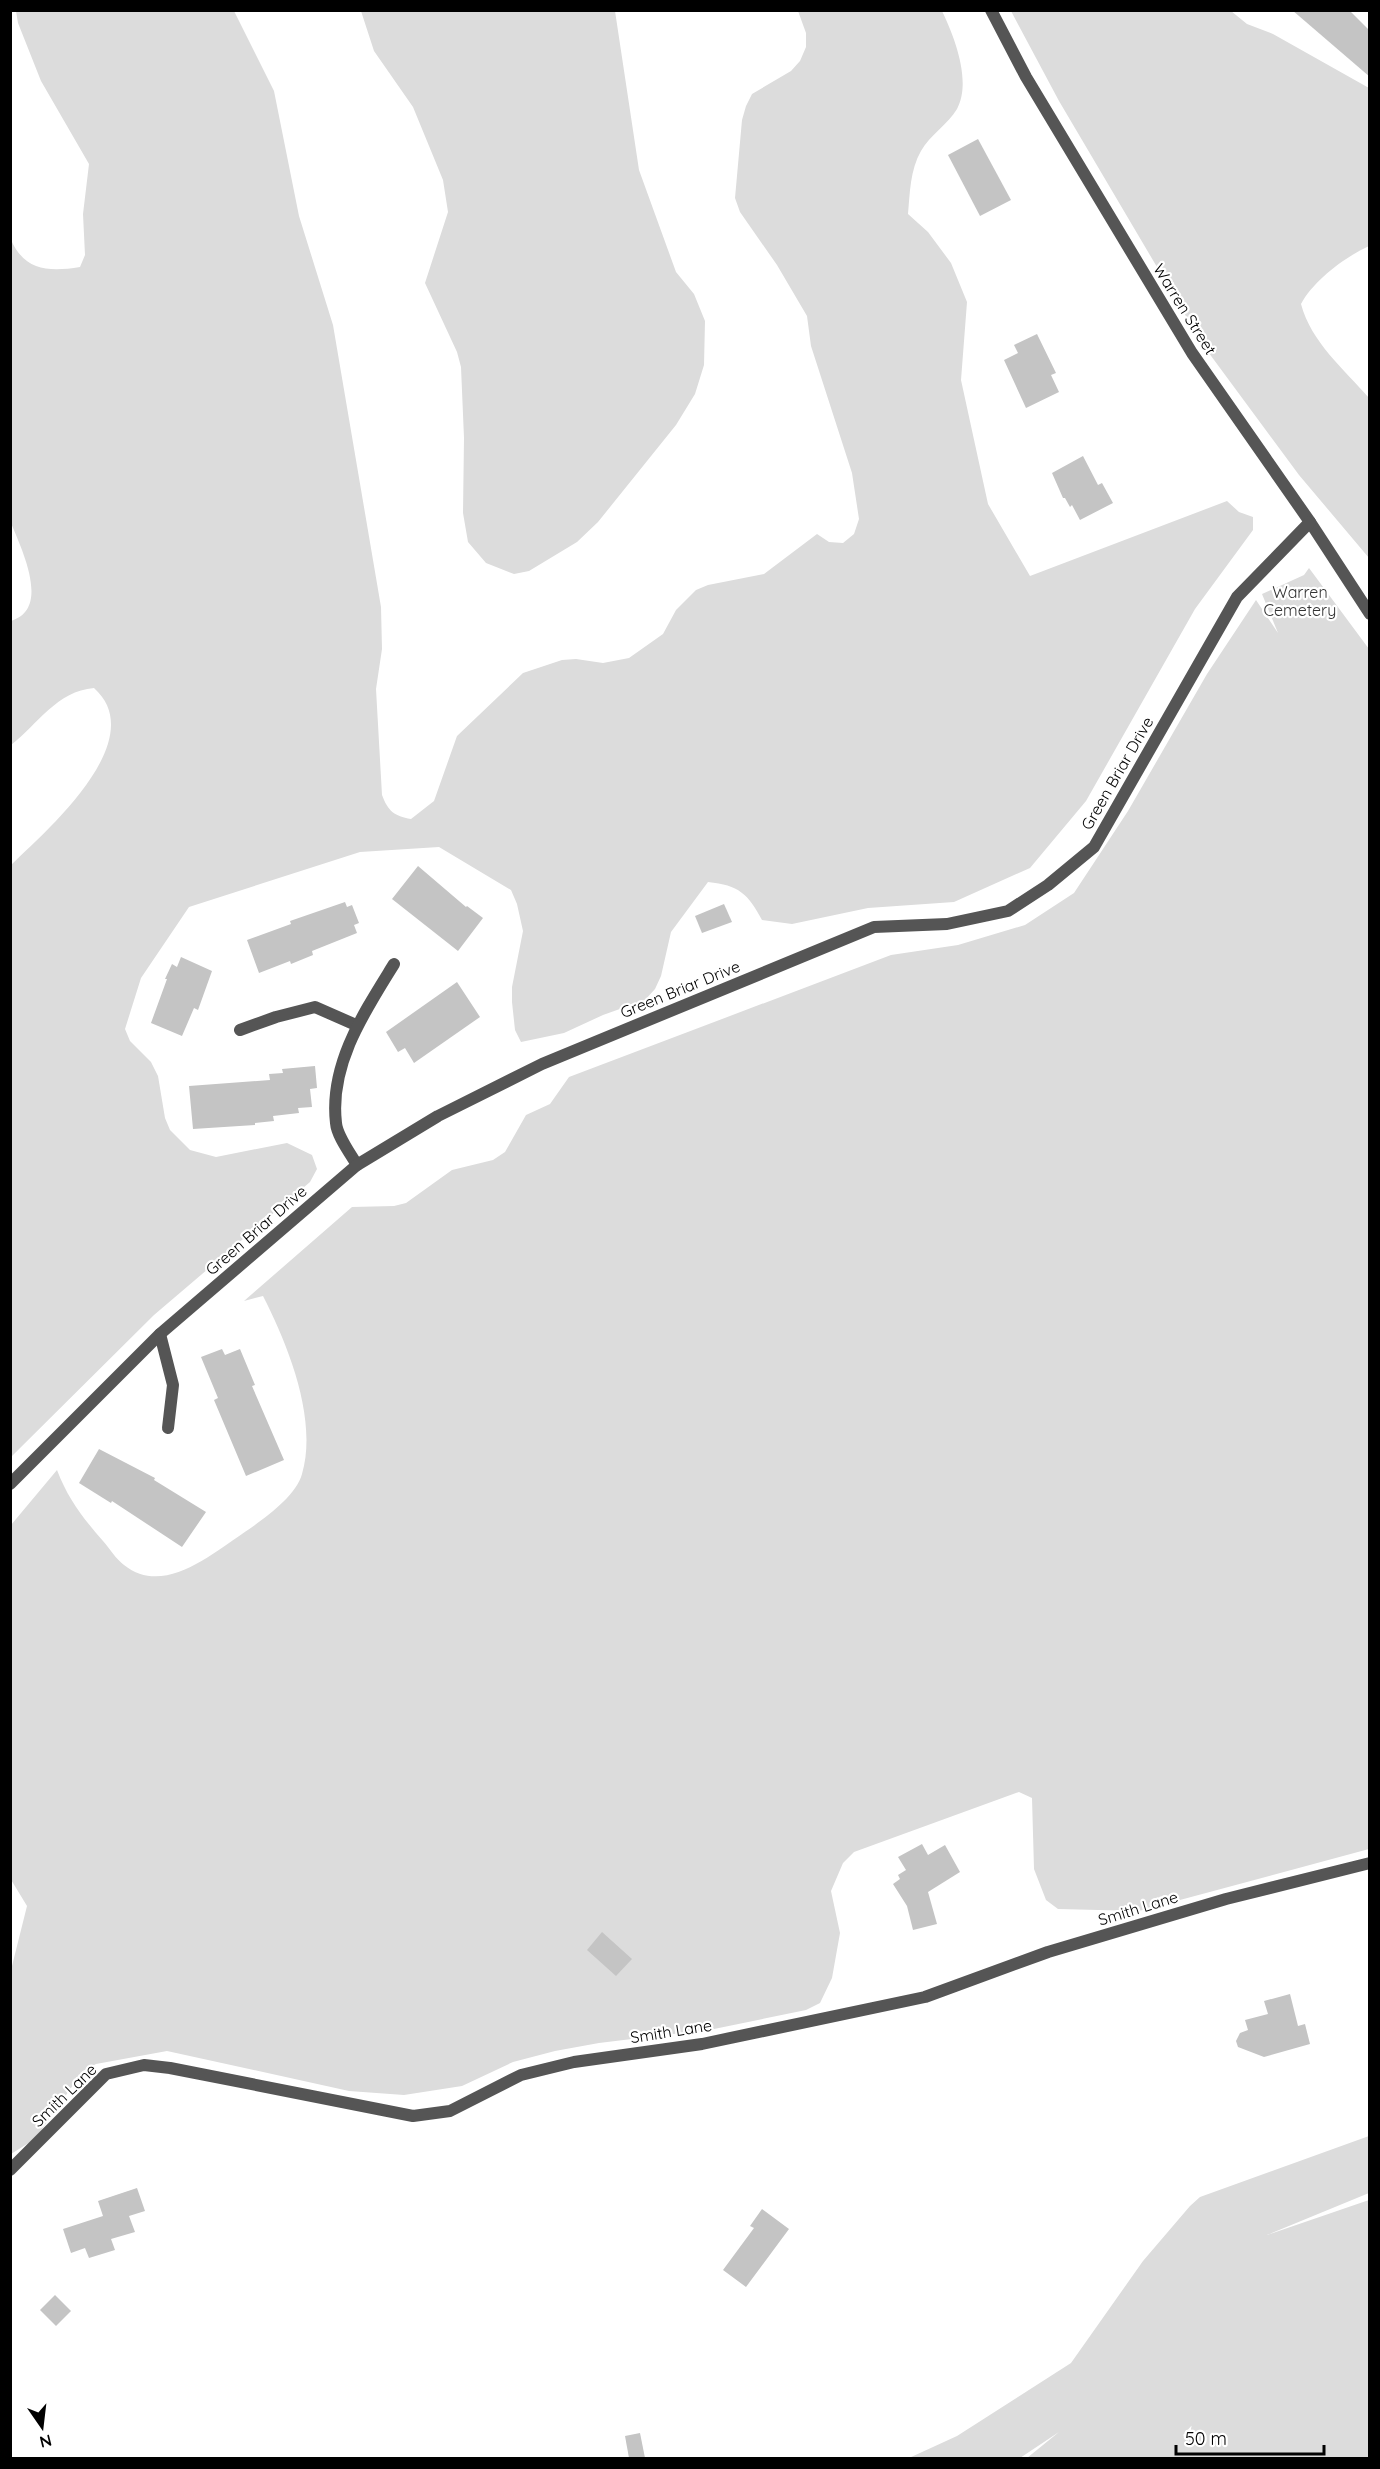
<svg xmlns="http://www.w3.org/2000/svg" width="1380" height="2469" font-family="Quicksand,sans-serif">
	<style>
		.green { fill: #dcdcdc }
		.building { fill: #c4c4c4 }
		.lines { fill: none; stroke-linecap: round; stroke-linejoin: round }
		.minor { stroke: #555; stroke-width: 12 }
		.tertiary { stroke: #555; stroke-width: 12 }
		.labels { text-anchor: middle; stroke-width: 4.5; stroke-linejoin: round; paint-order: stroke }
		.street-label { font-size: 16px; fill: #000; stroke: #fff }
		.park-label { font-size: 16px; fill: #333; stroke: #fff }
	</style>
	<rect width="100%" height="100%" fill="#fff"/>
	<g class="green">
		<path d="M16,11H234L274,91L299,216L333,325L381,607L382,649L376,689L382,795C388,811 394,816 411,819L434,801L457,736L523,673L562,660L576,659L603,663L629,658L663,634L676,610L696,590L708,585L764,574L817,534L829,542L843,543L854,534L859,519L852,473L811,346L807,316L777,265L740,212L735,198L742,120L746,106L752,94L791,71L800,61L806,47V33L798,11H942C954,36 972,81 957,109C948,124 930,135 921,151C910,170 910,193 908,214L928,232L951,263L967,302L961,380L988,504L1030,576L1227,501L1239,512L1253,517V530L1195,609L1086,801L1030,868L954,902L868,908L792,924L762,920C748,894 739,885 708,882L671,932L661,976L655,989L645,1000L603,1015L564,1033L521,1042L515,1030L512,1002V987L523,931L517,904L511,890L439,847L360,852L189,907L141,978L125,1029L130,1041L151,1062L158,1076L165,1118L170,1130L190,1150L216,1157L287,1143L312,1155L317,1169L310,1182L154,1315L11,1457V865C46,831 152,740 94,688C57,691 38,724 11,745V621C51,609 22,550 11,523V240C25,271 49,272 80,267L85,255L83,214L89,164L41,81L18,23Z"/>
		<polygon points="361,11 615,11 639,170 676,272 694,294 705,321 704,365 695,394 676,425 598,522 577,542 529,571 514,574 486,563 468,542 463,513 464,438 461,367 457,352 425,283 448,212 443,180 413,107 374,51"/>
		<path d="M1011,11H1231L1247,24L1273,34L1369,88V246C1345,257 1314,280 1301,304C1311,342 1344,369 1369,398V558L1299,475L1203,345L1059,101Z"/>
		<path d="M1309,568L1369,649V1849L1139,1911L1058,1909L1046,1900L1034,1869L1032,1798L1019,1792L854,1852L843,1863L831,1891L840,1933L832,1978L820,2003L806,2010L714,2029L599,2043L555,2051L513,2062L462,2086L404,2095L349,2091L167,2051L96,2064L83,2071L35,2139L11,2154V1970L27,1906L10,1878L11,1525L57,1470C68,1499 83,1518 103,1541C110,1549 116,1559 124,1565C163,1596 209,1556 242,1534C261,1521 296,1497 302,1474C318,1419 288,1345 263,1296L244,1301L352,1207L394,1206L406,1203L452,1170L493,1160L505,1152L526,1115L550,1104L569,1077L891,955L958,945L1025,925L1074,893L1128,811L1207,674L1256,600L1278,633L1262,594L1304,575Z"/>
		<polygon points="1369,2136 1369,2193 1267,2235 1369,2200 1369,2458 1027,2458 1059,2432 1020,2458 909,2458 957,2436 1071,2363 1143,2261 1190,2206 1200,2197"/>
	</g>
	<g class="building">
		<polygon points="1292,10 1349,10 1370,31 1370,77"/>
		<polygon points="978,139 1011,200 980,216 948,155"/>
		<polygon points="1037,334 1056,373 1051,375 1059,392 1026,408 1004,360 1018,353 1014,345"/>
		<polygon points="1083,456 1098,485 1102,483 1113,503 1080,520 1072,505 1070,507 1065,498 1063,498 1052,473"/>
		<polygon points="418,866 466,907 467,906 483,918 458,951 392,899"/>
		<polygon points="345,902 347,907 352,905 359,923 354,925 357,933 312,951 313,955 291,964 290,961 259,973 247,940 291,924 290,921"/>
		<polygon points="724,904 732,922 702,933 695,916"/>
		<polygon points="181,957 212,971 198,1010 194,1008 182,1036 151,1023 167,979 165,979 172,964 177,967"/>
		<polygon points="457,982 480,1017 414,1063 405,1048 398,1052 386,1032"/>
		<polygon points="315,1066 317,1088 310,1089 312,1107 298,1108 299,1113 273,1116 274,1121 255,1123 255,1125 193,1129 189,1086 270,1080 269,1074 283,1073 282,1069"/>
		<polygon points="222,1349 225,1355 240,1349 255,1385 252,1386 284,1460 246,1476 214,1400 218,1398 201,1357"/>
		<polygon points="99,1449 155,1478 154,1480 206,1512 182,1547 112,1501 111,1503 79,1483"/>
		<polygon points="922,1844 928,1855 945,1845 960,1872 928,1892 937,1924 913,1930 907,1906 893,1884 900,1879 898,1875 906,1870 898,1857"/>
		<polygon points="602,1932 632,1959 616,1976 587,1950"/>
		<polygon points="1290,1994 1298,2026 1305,2024 1310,2044 1264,2057 1238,2047 1236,2041 1240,2033 1248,2030 1245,2020 1268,2014 1264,2001"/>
		<polygon points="137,2188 145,2211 129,2216 135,2232 111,2239 115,2250 89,2258 85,2248 71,2253 63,2229 103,2216 98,2201"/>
		<polygon points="762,2209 789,2229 746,2287 723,2270 754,2228 750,2226"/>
		<polygon points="55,2295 71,2311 56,2326 40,2310"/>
		<polygon points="640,2433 645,2458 629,2458 625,2436"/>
	</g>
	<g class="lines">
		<g class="minor">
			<polyline points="240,1030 276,1017 315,1007 356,1025"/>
			<path d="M357,1165C350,1153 337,1136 336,1123C329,1064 365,1011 394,964"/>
			<polyline points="160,1334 173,1385 168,1428"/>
			<polyline points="10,2170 106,2074 144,2065 170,2068 413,2116 450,2111 521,2075 574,2062 702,2044 925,1997 1048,1952 1226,1899 1370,1863"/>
		</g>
		<g class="tertiary">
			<polyline points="991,10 1026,77 1192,353 1310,522 1370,614"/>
			<polyline points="10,1484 160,1334 357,1165 438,1116 542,1064 874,927 947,924 1008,911 1048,885 1094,847 1237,597 1310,522"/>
		</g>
	</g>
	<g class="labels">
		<g class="street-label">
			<text transform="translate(1185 309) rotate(58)" y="6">Warren Street</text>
			<text transform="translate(1117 773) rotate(-60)" y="6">Green Briar Drive</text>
			<text transform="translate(680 989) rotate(-22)" y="6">Green Briar Drive</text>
			<text transform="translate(256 1230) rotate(-41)" y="6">Green Briar Drive</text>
			<text transform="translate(1138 1908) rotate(-17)" y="6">Smith Lane</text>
			<text transform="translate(671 2031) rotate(-9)" y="6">Smith Lane</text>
			<text transform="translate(64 2095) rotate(-44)" y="6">Smith Lane</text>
		</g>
		<g class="park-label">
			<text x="1300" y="598">Warren<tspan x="1300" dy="18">Cemetery</tspan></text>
		</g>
	</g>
	<rect width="1380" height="2469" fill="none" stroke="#000000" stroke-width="24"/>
	<g transform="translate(42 2427) rotate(166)" stroke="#ffffff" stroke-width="4.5" paint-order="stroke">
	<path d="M0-4.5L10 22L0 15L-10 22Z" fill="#000000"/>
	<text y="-9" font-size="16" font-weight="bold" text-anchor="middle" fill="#000000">N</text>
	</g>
	<path d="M1176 2445v9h148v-9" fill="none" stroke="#000000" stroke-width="3"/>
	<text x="1185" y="2445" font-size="18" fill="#000000" stroke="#ffffff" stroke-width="4.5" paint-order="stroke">50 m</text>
</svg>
